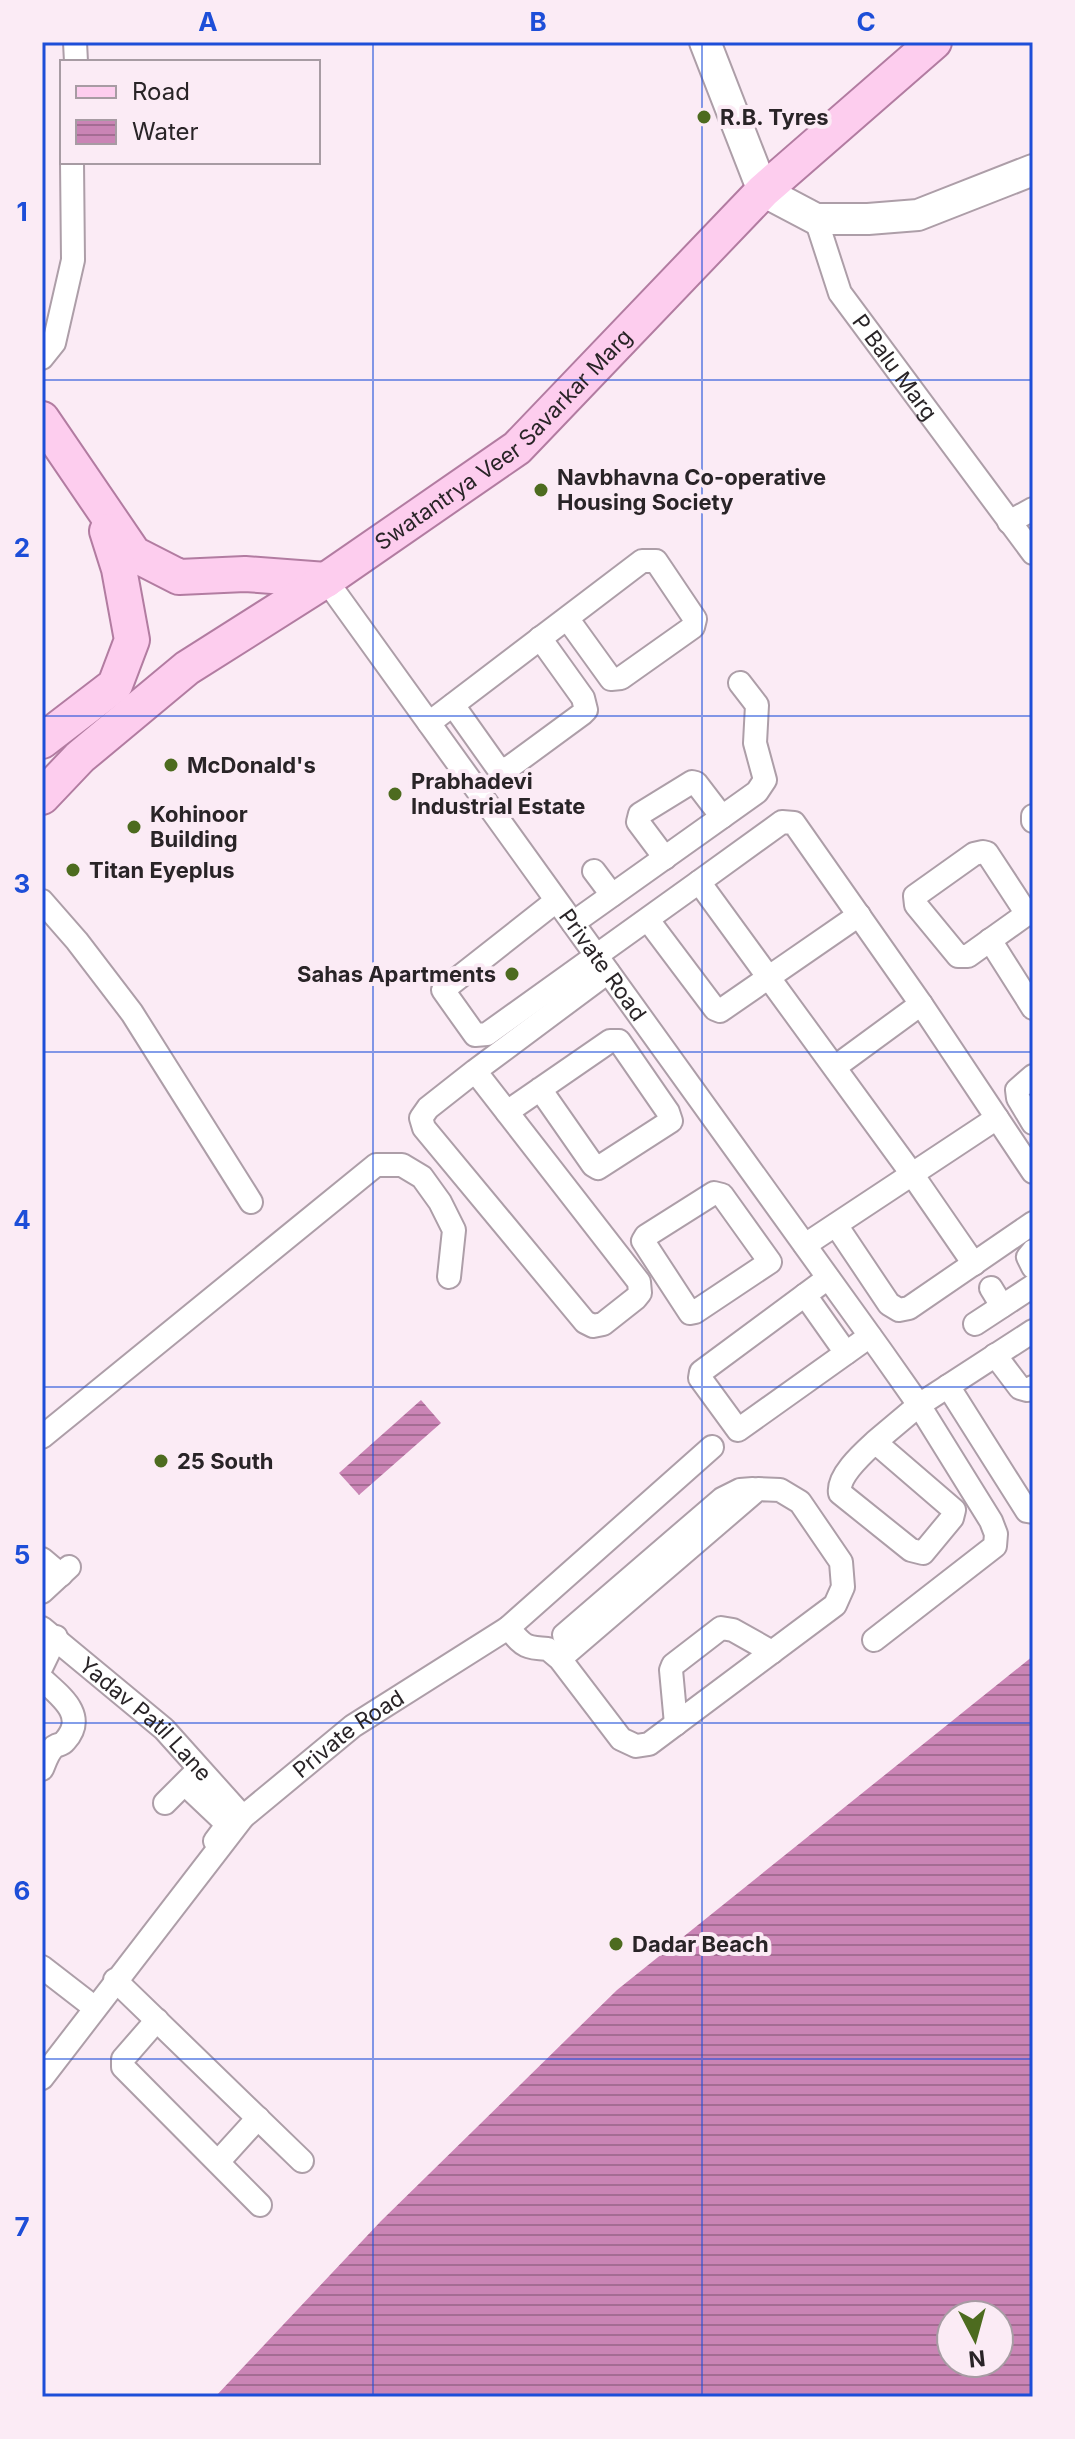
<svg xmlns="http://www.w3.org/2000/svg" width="1075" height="2439" font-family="Inter,sans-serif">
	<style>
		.water { fill: url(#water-rules); fill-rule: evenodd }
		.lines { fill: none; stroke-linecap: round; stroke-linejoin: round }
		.street-casing { stroke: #ad9ea8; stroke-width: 26 }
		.secondary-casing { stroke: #ad9ea8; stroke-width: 34 }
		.primary-casing { stroke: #b27ca1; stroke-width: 38 }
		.street { stroke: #fff; stroke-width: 22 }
		.secondary { stroke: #fff; stroke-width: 30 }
		.primary { stroke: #fdcdee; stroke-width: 34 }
		.grid { fill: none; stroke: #1d4ed8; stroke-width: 2; stroke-opacity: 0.55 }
		.poi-dot { fill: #4d6b1f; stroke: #fbebf5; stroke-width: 3 }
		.labels { text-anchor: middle; stroke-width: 8; stroke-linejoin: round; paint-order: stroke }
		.poi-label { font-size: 22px; font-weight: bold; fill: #292427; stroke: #fbebf5; text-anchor: start }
		.street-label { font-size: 22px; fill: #292427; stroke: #fbebf5 }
		.neatline { fill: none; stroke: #1d4ed8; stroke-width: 3 }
		.grid-label { font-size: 26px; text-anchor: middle; font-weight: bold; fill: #1d4ed8 }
	</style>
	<defs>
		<pattern id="water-rules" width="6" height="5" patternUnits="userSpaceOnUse" patternTransform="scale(2)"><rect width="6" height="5" fill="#ca84b5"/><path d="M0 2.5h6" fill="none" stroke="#a46c93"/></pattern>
	</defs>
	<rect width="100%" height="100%" fill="#fbebf5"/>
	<g class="water">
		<polygon points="421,1400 441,1423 359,1495 339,1473"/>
		<path d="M1033,1656V2397H215L381,2221L617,1990ZM951,2315H999V2363H951Z"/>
	</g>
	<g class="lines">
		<g class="street-casing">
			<g id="street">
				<polyline points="75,42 76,62"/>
				<path id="s1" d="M816,219L840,293L1033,553"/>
				<polyline points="42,358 54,343 73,260 72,162"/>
				<polyline points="1009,522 1033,509"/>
				<path id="s2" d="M326,580L881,1351L919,1405L991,1521L996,1534L995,1546L874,1640"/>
				<polyline points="453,705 497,767 507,769 582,714 586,710 583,698 540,638"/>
				<path d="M429,723C500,669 571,615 642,561H656L695,619L693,627L621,678L611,679L567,618"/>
				<polyline points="1033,816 1033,821"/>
				<polygon points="983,852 987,853 1023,908 1024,916 968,956 958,956 916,905 915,896 974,854"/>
				<polyline points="665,858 638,822 640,814 692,782 696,783 722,817"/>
				<polyline points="594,871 612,895"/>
				<polyline points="699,882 782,822 794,823 921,1004 1033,1172"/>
				<polyline points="42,901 77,941 132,1013 251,1202"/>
				<polyline points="556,901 443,990 475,1035 487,1034 699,882 912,1174 974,1264"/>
				<polyline points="648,920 715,1009 720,1011 859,915"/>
				<polyline points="573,923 757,792 765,780 755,743 757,705 740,683"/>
				<polyline points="990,940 1033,1008"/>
				<polyline points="835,1067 921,1004"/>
				<polyline points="475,1071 639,1282 640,1293 636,1298 603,1324 593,1326 585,1322 424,1128 421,1118 428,1108 475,1071 608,972"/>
				<polyline points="1033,1076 1017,1090 1018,1098 1033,1123"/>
				<polyline points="507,1112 610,1041 619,1041 668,1112 671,1121 598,1168 593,1165 540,1089"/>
				<polygon points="714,1193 722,1195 770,1262 695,1312 690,1313 643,1241 646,1236"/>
				<polyline points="836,1225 889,1304 899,1310 909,1308 1033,1223"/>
				<polyline points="805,1245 997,1118"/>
				<polyline points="1033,1251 1028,1257 1033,1267"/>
				<polyline points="828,1278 701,1372 700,1378 738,1430 870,1336"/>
				<polyline points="991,1288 1002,1306"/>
				<polyline points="805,1295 846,1353"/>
				<polyline points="975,1324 1033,1286"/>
				<polyline points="995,1355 1020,1388 1027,1390 1033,1387"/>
				<polyline points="948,1386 1027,1511 1033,1512"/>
				<polyline points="42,1437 376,1165 402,1165 422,1177 440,1202 454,1230 449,1277"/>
				<path d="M875,1442L954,1510L952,1518L923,1553L911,1550L840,1493C837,1476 863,1453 875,1442L919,1405L1033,1331"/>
				<polyline points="42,1559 61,1575"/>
				<polyline points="42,1592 69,1567"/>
				<path id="s3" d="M42,1628L164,1729L243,1817"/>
				<path d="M508,1628C524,1646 524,1648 548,1649L560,1659L621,1739L636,1746L649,1744L835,1605L843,1587L841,1562L800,1502L780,1490L758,1489L560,1659"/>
				<polyline points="564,1635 722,1499 740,1490 753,1489"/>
				<polyline points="42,1666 56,1637"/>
				<path d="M42,1679C60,1696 88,1715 65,1741C61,1746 60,1743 54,1747C48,1752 45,1762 42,1769"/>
				<polyline points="676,1724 671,1670 673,1665 721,1628 733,1630 772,1652"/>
				<polyline points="188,1787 225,1822 224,1829 215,1841"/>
				<polyline points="165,1803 195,1773"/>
				<polyline points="42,1967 95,2008"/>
				<polyline points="115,1980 302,2161"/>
				<polyline points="157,2020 123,2059 123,2067 260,2205"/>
				<path id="s4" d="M42,2078L243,1817L353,1726L508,1628L712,1447"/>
				<polyline points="218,2162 258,2118"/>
			</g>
		</g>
		<g class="secondary-casing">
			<polyline id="secondary" points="705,42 763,191 816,219 868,219 918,215 1033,170"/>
		</g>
		<g class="primary-casing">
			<g id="primary">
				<polyline points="42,419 134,554 179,577 245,574 326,580"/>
				<polyline points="42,741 115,685 132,640 119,569 107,531"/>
				<path id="s5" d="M42,797L80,757L187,668L326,580L517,448L763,191L934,42"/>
			</g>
		</g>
		<use href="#street" class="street"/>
		<use href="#secondary" class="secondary"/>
		<use href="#primary" class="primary"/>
	</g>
	<path class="grid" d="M373,42V2397M702,42V2397M42,380H1033M42,716H1033M42,1052H1033M42,1387H1033M42,1723H1033M42,2059H1033"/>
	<g class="poi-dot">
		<circle cx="704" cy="117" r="8"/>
		<circle cx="541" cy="490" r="8"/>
		<circle cx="171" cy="765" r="8"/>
		<circle cx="395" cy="794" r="8"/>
		<circle cx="134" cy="827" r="8"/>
		<circle cx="73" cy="870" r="8"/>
		<circle cx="512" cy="974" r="8"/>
		<circle cx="161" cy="1461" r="8"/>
		<circle cx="616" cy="1944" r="8"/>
	</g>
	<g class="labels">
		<g class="poi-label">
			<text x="720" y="125">R.B. Tyres</text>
			<text x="557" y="485">Navbhavna Co-operative<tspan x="557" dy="25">Housing Society</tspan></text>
			<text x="187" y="773">McDonald's</text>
			<text x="411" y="789">Prabhadevi<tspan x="411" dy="25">Industrial Estate</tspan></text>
			<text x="150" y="822">Kohinoor<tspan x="150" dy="25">Building</tspan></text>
			<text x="89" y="878">Titan Eyeplus</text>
			<text x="496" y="982" text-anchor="end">Sahas Apartments</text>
			<text x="177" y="1469">25 South</text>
			<text x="632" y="1952">Dadar Beach</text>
		</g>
		<g class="street-label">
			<text dy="8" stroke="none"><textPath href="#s1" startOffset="170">P Balu Marg</textPath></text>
			<text dy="8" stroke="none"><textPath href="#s5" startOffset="586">Swatantrya Veer Savarkar Marg</textPath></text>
			<text dy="8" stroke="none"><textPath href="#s2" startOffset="474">Private Road</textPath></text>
			<text dy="8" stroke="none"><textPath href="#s3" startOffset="138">Yadav Patil Lane</textPath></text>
			<text dy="8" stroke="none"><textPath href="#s4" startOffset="464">Private Road</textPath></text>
		</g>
	</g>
	<rect width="1075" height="2439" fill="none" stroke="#fbebf5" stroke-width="88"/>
	<rect x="60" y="60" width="260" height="104" fill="#fbebf5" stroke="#a79ba3" stroke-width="2"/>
	<rect x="76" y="86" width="40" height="12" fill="#fdcdee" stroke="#a79ba3" stroke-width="2"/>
	<text x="132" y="100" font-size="24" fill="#292427">Road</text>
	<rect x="76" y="120" width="40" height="24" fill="url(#water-rules)" stroke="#a79ba3" stroke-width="2"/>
	<text x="132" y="140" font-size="24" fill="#292427">Water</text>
	<g transform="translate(975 2339) rotate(174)"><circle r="38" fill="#fbebf5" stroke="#a79ba3" stroke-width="2"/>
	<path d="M0-6L14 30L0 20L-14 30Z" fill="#4d6b1f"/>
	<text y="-12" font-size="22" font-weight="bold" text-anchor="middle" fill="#292427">N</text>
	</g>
	<rect x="44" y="44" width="987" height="2351" class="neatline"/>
	<g class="grid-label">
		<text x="208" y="31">A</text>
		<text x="538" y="31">B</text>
		<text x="866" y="31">C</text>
		<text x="22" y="221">1</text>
		<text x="22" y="557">2</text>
		<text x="22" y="893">3</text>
		<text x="22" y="1229">4</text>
		<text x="22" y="1564">5</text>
		<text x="22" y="1900">6</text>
		<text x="22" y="2236">7</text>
	</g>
</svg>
